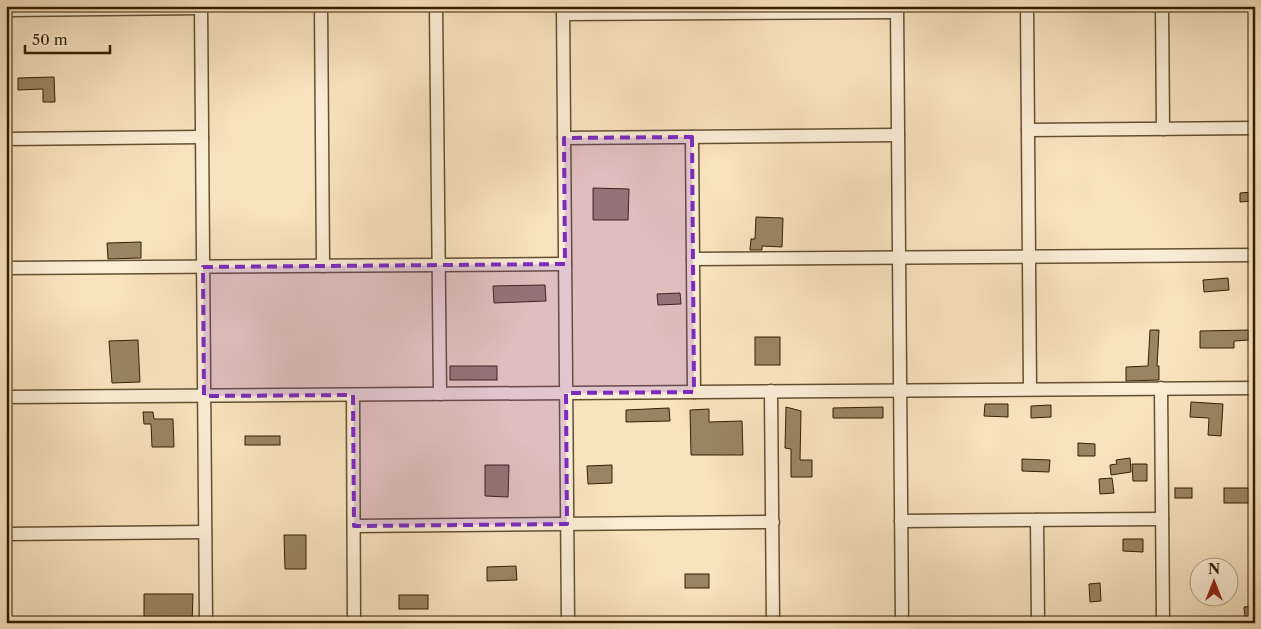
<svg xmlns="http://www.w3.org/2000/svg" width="1261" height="629" font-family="'Libre Caslon Text',serif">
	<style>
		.building { fill: #998564; stroke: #331f01 }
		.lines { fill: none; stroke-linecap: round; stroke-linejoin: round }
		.minor-casing { stroke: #645030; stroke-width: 15 }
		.minor { stroke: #faedd5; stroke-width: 12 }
		.marked { fill: #7b2cbf; fill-opacity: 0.2; stroke: #7b2cbf; stroke-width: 4; stroke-dasharray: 10 6; stroke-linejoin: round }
	</style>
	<rect width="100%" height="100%" fill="#f8e3bf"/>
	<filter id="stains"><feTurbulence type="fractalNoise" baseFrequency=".004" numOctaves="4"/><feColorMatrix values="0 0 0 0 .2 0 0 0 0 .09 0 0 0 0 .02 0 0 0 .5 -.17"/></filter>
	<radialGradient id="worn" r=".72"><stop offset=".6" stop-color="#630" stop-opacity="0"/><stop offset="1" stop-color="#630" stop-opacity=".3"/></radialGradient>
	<g class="building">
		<polygon points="54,77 55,102 43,102 43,89 18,90 18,78"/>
		<polygon points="593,188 629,189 628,220 593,220"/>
		<polygon points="1252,192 1252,201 1240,202 1240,193"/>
		<polygon points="756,217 783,218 782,247 762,246 762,250 750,250 751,239 755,239"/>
		<polygon points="141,242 141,258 108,259 107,243"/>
		<polygon points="1228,278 1229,290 1204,292 1203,280"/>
		<polygon points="545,285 546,301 494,303 493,286"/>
		<polygon points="680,293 681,304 658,305 657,294"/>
		<polygon points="1150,330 1159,330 1157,366 1159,366 1159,380 1126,381 1126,367 1148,366"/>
		<polygon points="1249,330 1249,340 1234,341 1234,348 1200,348 1200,331"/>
		<rect x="755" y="337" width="25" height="28"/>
		<polygon points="138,340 140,382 112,383 109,341"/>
		<rect x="450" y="366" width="47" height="14"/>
		<polygon points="1191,402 1223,404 1221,436 1208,435 1209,418 1190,417"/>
		<polygon points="985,404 1008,404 1008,417 984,416"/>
		<polygon points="1051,405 1051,417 1031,418 1031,406"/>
		<polygon points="786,407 801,411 800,460 812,460 812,477 791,477 791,449 785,448"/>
		<polygon points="883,407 883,418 833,418 833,408"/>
		<polygon points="669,408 670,421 626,422 626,410"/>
		<polygon points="709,409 709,422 742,421 743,455 691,455 690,410"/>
		<polygon points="143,412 153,412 154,419 173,419 174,447 152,447 151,424 144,424"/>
		<rect x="245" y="436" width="35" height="9"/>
		<polygon points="1078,443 1095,444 1095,456 1078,456"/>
		<polygon points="1130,458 1131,472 1111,475 1110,465 1117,464 1116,460"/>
		<polygon points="1022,459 1050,460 1049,472 1022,471"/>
		<polygon points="1132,464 1147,464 1147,481 1133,481"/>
		<polygon points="485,465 509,465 508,497 485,496"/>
		<polygon points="612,465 612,483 588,484 587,466"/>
		<polygon points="1112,478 1114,493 1100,494 1099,479"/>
		<rect x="1175" y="488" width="17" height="10"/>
		<rect x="1224" y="488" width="31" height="15"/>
		<polygon points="284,535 306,535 306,569 285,569"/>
		<polygon points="1123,539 1143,539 1143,552 1123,551"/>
		<polygon points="516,566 517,580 487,581 487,567"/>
		<rect x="685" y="574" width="24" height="14"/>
		<polygon points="1100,583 1101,601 1090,602 1089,584"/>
		<polygon points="144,594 193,594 192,623 144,623"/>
		<rect x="399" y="595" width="29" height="14"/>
		<polygon points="1255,606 1255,618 1245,619 1244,607"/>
	</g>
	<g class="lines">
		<g class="minor-casing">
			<g id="minor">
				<polyline points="201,6 206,623"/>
				<polyline points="321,6 323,266"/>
				<polyline points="436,6 440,394"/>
				<polyline points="563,6 568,623"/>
				<polyline points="897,6 902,623"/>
				<polyline points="1027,6 1030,389"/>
				<polyline points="1162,6 1163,129"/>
				<polyline points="6,10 201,8"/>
				<polyline points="563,14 897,12"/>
				<polyline points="1028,130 1255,128"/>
				<polyline points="692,137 694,392"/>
				<polyline points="564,138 898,135"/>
				<polyline points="6,139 202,137"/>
				<polyline points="693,259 1255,255"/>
				<polyline points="6,268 565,264"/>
				<polyline points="1161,388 1163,623"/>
				<polyline points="771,391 773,623"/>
				<polyline points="353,395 354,623"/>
				<polyline points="6,397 1255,388"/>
				<polyline points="1037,520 1038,623"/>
				<polyline points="901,521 1162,519"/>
				<polyline points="354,526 773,522"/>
				<polyline points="6,534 205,532"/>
			</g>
		</g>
		<use href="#minor" class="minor"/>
	</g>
	<path class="marked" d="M692,137L694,392L566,393L567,524L354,526L353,395L204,396L203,267L565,264L564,138Z"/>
	<rect width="1261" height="629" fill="none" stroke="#f8e3bf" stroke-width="25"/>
	<rect x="8" y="8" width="1246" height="614" fill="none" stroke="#331f01" stroke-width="2.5"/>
	<rect x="12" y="12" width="1236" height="604" fill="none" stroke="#331f01"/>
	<g transform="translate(1214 582)"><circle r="24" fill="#faedd5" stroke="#aa9b80"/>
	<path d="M0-4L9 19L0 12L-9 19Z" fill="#8f2418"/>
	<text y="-8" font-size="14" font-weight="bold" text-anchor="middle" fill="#331f01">N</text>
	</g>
	<path d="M25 45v8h85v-8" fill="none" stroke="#331f01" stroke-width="2.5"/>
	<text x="32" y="45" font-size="15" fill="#331f01" stroke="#faedd5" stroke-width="4" paint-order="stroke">50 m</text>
	<rect width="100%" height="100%" filter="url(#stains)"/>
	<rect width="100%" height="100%" fill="url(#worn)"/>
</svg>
